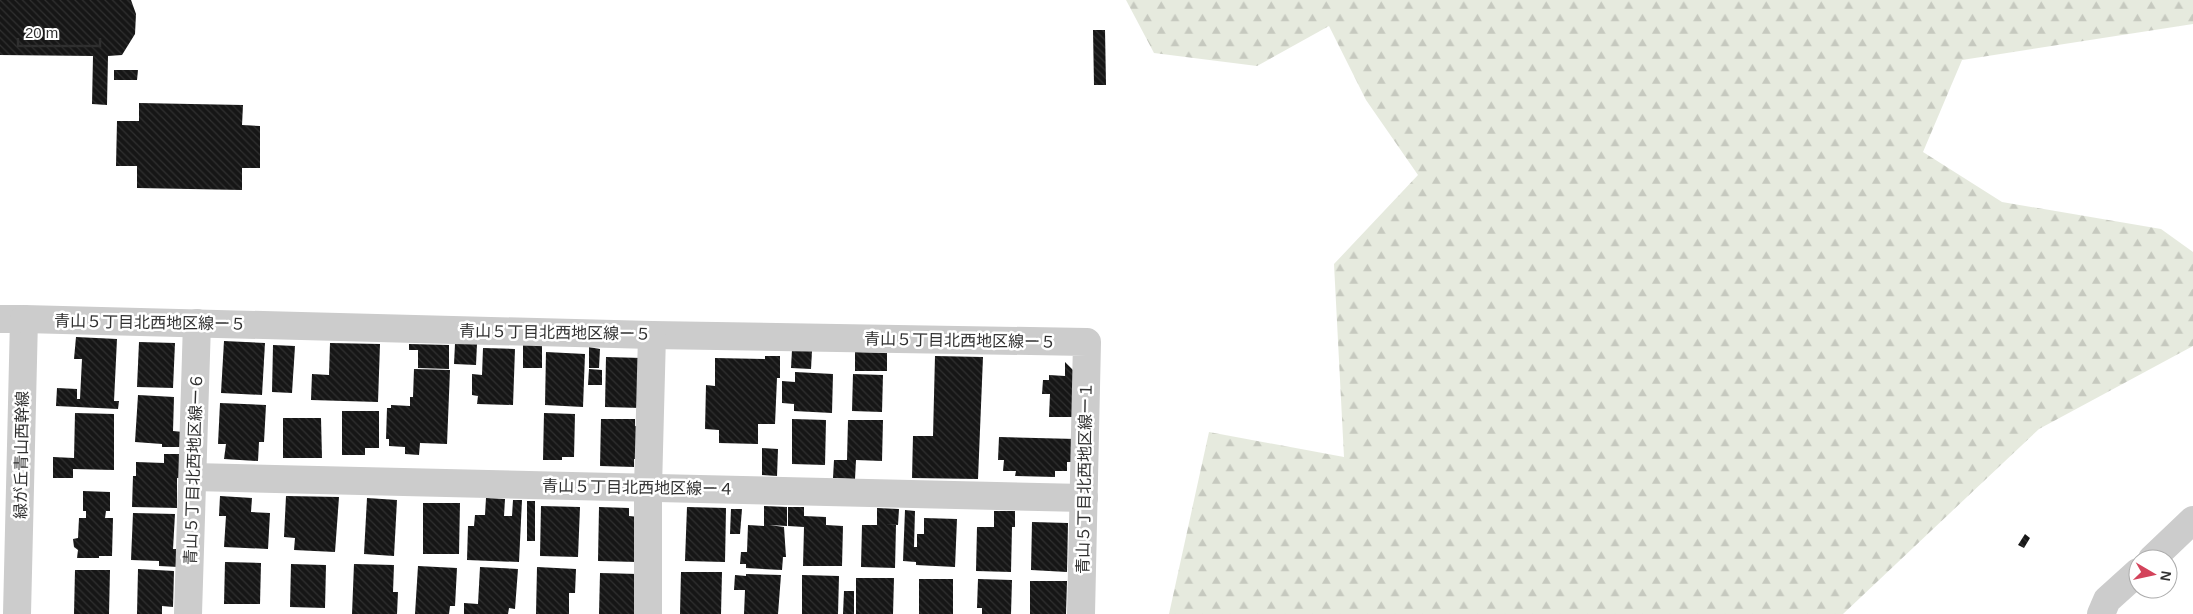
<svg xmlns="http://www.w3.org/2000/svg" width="2193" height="614" font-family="Helvetica,'Noto Sans JP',sans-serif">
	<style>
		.forest { fill: url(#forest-firs) }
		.building { fill: url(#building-back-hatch) }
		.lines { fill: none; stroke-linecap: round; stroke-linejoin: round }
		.minor { stroke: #ccc; stroke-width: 28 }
		.labels { text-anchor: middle; stroke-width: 5; stroke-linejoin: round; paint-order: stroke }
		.street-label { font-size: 16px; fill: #2f2f2f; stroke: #fff }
	</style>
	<defs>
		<pattern id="forest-firs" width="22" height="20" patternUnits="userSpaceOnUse" patternTransform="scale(1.25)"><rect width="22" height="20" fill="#e6eade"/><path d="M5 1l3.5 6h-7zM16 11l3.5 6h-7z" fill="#c6c9bf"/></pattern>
		<pattern id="building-back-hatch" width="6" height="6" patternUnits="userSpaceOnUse" patternTransform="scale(1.25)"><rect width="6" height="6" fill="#161616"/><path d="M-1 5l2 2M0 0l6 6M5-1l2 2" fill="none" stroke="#303030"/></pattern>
	</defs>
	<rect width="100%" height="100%" fill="#fff"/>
	<polygon class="forest" points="1126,0 2193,0 2193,24 1962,60 1923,152 2002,202 2161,229 2193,252 2193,346 2039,429 1843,614 1169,614 1209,432 1344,457 1334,264 1418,175 1366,100 1329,26 1257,66 1154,53"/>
	<g class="building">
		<polygon points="0,0 131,0 136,14 135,34 122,55 108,56 107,105 92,104 93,56 0,55"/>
		<polygon points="1093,30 1105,30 1106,85 1094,85"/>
		<polygon points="114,70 138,70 137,80 114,80"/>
		<polygon points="139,103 243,105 242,125 260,126 260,168 242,168 242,190 137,188 137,166 116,166 117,121 139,121"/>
		<polygon points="76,337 117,339 114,401 119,401 118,409 56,406 57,388 77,389 77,399 80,399 82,359 74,359"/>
		<polygon points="224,341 265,343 262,395 221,393"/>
		<polygon points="139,342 175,343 173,388 137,387"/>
		<polygon points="330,343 380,344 378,402 311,400 312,374 329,375"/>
		<polygon points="409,344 449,345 449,369 418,368 418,350 409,350"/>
		<polygon points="455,344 477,344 476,365 454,364"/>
		<polygon points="523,344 542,345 542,368 523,368"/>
		<polygon points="273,345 295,346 292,393 272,392"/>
		<polygon points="589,347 600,349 599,368 589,368"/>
		<polygon points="483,348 515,349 513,405 477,404 478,396 472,395 472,374 482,375"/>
		<polygon points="792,350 812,351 811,369 791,368"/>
		<polygon points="546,352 585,354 583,407 545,405"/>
		<polygon points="855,352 887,353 887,371 855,371"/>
		<polygon points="765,356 780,356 780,378 777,378 775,424 758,424 758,444 719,443 719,430 705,429 706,385 715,386 715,358 765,359"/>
		<polygon points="935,356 983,357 978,479 912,478 913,436 933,436"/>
		<polygon points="606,357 642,358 641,408 605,407"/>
		<polygon points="1065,362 1077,374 1076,417 1049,417 1050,394 1042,394 1043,380 1049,380 1049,375 1065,376"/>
		<polygon points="414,369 450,370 447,444 420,443 419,455 405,454 405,447 389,446 389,439 386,439 387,408 391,408 391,405 410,406 410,397 413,397"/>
		<polygon points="589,369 602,370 602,385 588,385"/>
		<polygon points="795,372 833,374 832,413 794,411 794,404 782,403 782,381 795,382"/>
		<polygon points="853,374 883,375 882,412 852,411"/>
		<polygon points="138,395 174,397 173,431 183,432 182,447 162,447 162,444 135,442"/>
		<polygon points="220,403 266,405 264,442 259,442 258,461 224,459 226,444 218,444"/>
		<polygon points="342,411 379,411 379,448 365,448 365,455 342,455"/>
		<polygon points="75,413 114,414 114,470 73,469 73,478 53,478 53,457 74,458"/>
		<polygon points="544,413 575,414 574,457 562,457 562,460 543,460"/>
		<polygon points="283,418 321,418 322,458 283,458"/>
		<polygon points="601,419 635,419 635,426 642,427 641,459 634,459 634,467 600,466"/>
		<polygon points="792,419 826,420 825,465 792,464"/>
		<polygon points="848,420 883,420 882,461 856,460 855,479 833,478 834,460 847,460"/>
		<polygon points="999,437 1076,439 1075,462 1067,462 1067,471 1055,471 1055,477 1015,476 1016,471 1003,471 1004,460 998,460"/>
		<polygon points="762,448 778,449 777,476 762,475"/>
		<polygon points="164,454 183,454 183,478 177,478 177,508 132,507 133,476 136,476 136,462 164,463"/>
		<polygon points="83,491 110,492 110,511 106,511 105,518 113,518 112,556 99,556 99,558 77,558 78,550 74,547 73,539 78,538 79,518 86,518 86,511 83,511"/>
		<polygon points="220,496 252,498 251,512 270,513 268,549 224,547 226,516 219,516"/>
		<polygon points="286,496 339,497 335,552 294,550 295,538 284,537"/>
		<polygon points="367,498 397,500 394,556 364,554"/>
		<polygon points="486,498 505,499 504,516 512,516 513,500 522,500 519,562 467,560 468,526 474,526 475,515 485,515"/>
		<rect x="527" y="501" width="8" height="40"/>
		<polygon points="423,503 460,503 459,554 423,554"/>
		<polygon points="541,506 580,507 578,557 540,556"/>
		<polygon points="764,506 787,507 787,526 769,525 784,527 786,557 783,557 782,570 746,568 746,564 740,564 741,552 747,552 748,525 764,526"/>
		<polygon points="599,507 629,508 629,516 639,517 637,562 598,561"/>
		<polygon points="687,507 726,508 725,562 685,561"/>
		<polygon points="788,507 804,507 804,516 826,517 826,525 843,526 842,566 803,566 804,527 788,526"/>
		<polygon points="877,508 899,509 898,525 885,524 896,525 895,568 861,567 862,525 877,525"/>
		<polygon points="731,509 742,509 740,534 730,534"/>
		<polygon points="905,510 915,511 914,547 917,547 917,534 924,534 924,518 957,519 955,567 916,565 916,562 903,561"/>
		<polygon points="994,511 1015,511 1015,527 1012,527 1011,572 976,571 977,527 994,527"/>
		<polygon points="133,513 175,514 173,549 180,549 179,567 159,566 159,561 131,560"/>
		<polygon points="1032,522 1068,523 1067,572 1031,570"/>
		<polygon points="2025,534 2030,538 2024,548 2018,545"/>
		<polygon points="225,562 261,563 260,604 224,604"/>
		<polygon points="291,564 326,565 325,608 290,607"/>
		<polygon points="354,564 394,565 393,592 398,592 397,614 352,614"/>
		<polygon points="418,566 457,568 455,606 450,606 449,614 415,614"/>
		<polygon points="480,567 518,569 515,609 509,608 508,614 464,614 464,603 478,604"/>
		<polygon points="537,567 576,569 575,593 569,593 569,614 536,614"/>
		<polygon points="138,569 174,571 173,607 162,606 162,614 137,614"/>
		<polygon points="75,570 110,570 109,614 74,614"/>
		<polygon points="681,572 722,572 721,614 680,614"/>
		<polygon points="600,573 638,574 637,614 599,614"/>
		<polygon points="746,574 781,575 778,614 744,614 745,590 734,590 735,575 746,576"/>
		<polygon points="802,575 839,576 838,614 802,614"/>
		<polygon points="856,578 894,578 893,614 856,614"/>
		<rect x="919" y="579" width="34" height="35"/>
		<polygon points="978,579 1012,580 1011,614 982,614 982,608 977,608"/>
		<polygon points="1030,581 1067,581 1066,614 1030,614"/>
		<polygon points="844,591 854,591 854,614 843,614"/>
	</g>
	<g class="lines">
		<g class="minor">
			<polyline points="0,319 24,319 17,614"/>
			<polyline points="24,319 652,335 1087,342 1081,614"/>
			<polyline points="193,477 1084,498"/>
			<polyline points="2152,559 2193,520"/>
			<polyline points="188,614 197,323"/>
			<polyline points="648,614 648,488 652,335"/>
			<polyline points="2101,614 2107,600 2138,572"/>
		</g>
	</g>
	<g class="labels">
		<g class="street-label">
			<text transform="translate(150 322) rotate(1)" y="6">青山５丁目北西地区線ー５</text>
			<text transform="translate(555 332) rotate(1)" y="6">青山５丁目北西地区線ー５</text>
			<text transform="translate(960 340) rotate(1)" y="6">青山５丁目北西地区線ー５</text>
			<text transform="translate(21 455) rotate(-89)" y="6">緑が丘青山西幹線</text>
			<text transform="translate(193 469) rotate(-88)" y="6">青山５丁目北西地区線ー６</text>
			<text transform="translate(1084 478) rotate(-89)" y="6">青山５丁目北西地区線ー１</text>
			<text transform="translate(638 487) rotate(1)" y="6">青山５丁目北西地区線ー４</text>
		</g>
	</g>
	<g transform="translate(2153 574) rotate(99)"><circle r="24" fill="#ffffff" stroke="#acacac"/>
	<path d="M0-4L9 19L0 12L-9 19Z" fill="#d3435b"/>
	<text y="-8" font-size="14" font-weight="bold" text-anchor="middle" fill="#2f2f2f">N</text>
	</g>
	<path d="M18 38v8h82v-8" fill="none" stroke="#2f2f2f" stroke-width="2.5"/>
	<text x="25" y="38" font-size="15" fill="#2f2f2f" stroke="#ffffff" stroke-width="4" paint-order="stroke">20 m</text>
</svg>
